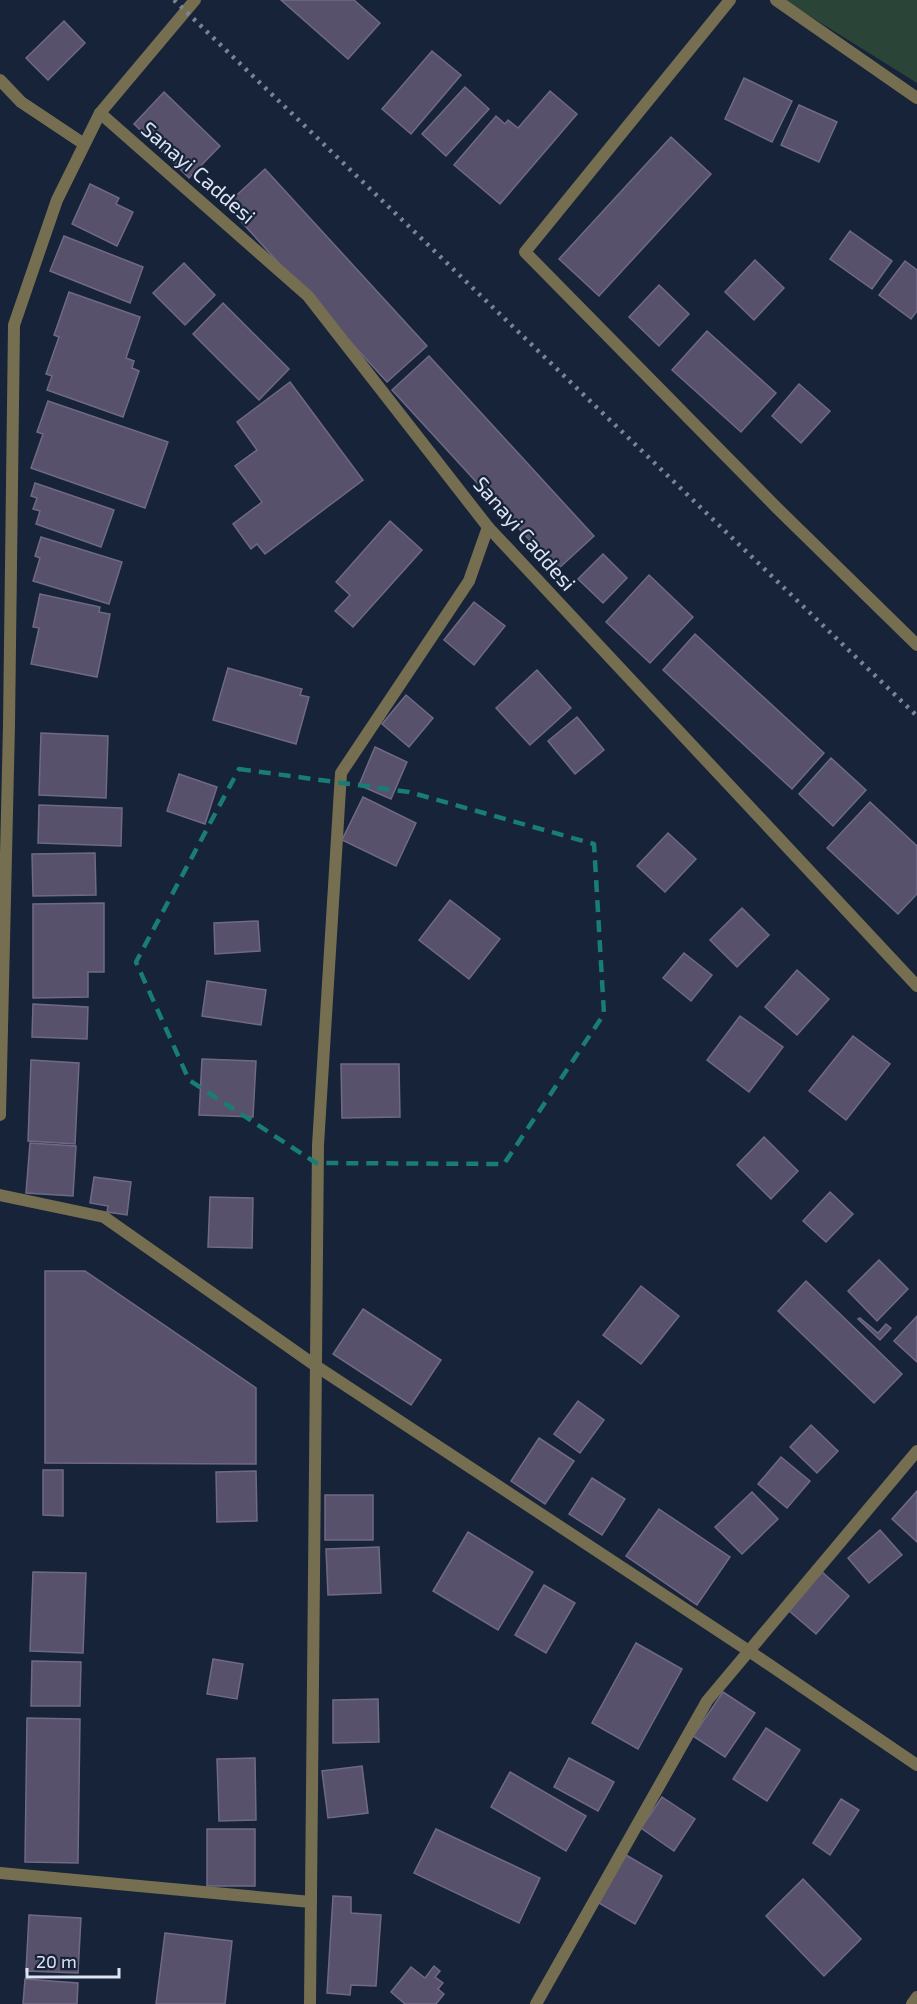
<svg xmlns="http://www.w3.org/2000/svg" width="917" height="2004" font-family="'Exo 2',sans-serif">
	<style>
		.green { fill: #2b4438 }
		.building { fill: #58516c; stroke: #706985; stroke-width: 1.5 }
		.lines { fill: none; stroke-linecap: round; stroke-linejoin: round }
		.minor { stroke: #766e50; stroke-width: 12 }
		.tertiary { stroke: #766e50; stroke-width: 12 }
		.rail { stroke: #7a8496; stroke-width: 4.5; stroke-dasharray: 3 6; stroke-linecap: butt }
		.marked { fill: none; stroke: #197c75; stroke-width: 4.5; stroke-dasharray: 12 8; stroke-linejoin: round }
		.labels { text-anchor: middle; stroke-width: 4.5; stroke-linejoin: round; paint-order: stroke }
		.street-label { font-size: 21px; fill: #dde5f4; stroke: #162338 }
	</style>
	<rect width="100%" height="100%" fill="#162338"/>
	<polygon class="green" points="784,0 917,0 917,83"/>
	<g class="building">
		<polygon points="281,0 354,0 380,23 348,59"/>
		<polygon points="64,21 85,43 48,80 26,58"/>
		<polygon points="432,51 461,75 411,134 382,109"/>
		<polygon points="744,78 792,101 772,142 725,119"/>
		<polygon points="465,87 489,109 446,156 422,134"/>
		<polygon points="550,91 577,114 500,204 454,165 496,116 505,124 508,120 518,128"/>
		<polygon points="164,92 220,146 189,178 134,124"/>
		<polygon points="799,105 837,122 819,162 781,145"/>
		<polygon points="671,137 711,174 599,296 559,259"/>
		<polygon points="265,169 427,346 387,382 226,205"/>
		<polygon points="90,184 119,198 116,204 133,212 117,246 72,224"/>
		<polygon points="850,231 892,261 872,289 830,259"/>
		<polygon points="64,236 143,267 130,303 50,271"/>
		<polygon points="755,260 784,288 754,320 725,292"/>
		<polygon points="905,261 917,270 917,311 911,319 879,295"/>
		<polygon points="184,263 215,295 185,325 153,293"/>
		<polygon points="659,285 689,314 659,346 629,317"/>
		<polygon points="69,292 140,317 126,358 134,361 132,368 139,371 123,417 47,390 52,376 46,374 59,337 54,335"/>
		<polygon points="223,303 289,369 259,400 193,334"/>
		<polygon points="707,331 776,393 741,432 672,370"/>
		<polygon points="429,356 594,536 557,570 392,390"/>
		<polygon points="290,382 363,480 265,554 257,544 251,549 233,524 262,502 235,466 257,450 237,422"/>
		<polygon points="799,384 830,411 801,443 772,416"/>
		<polygon points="48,401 168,442 145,508 31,468 43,434 37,432"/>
		<polygon points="35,483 114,510 101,547 36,524 40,511 33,509 37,498 31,496"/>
		<polygon points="390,521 422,550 353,627 335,611 350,595 336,582"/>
		<polygon points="41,537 122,562 109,604 33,581 40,558 35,556"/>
		<polygon points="603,554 627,578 603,603 578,579"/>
		<polygon points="649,575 693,617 650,663 606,622"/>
		<polygon points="40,594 100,607 99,612 110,614 97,677 31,664 39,628 33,627"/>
		<polygon points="474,602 505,626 474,665 444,640"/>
		<polygon points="695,634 824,753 792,789 663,670"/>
		<polygon points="228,668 302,689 300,695 309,697 296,744 213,720"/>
		<polygon points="537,670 571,708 530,745 496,708"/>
		<polygon points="406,695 433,718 409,747 382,724"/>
		<polygon points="577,717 604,750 575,774 548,741"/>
		<polygon points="41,733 108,736 106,798 39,795"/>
		<polygon points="375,747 407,762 391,799 359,785"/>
		<polygon points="831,758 866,790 833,826 799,794"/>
		<polygon points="179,774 217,787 205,824 167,811"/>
		<polygon points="363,797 416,823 396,866 342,840"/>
		<polygon points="870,802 917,846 917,894 898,914 827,848"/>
		<polygon points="39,805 122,808 121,846 38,843"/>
		<polygon points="668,833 696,859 665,892 637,866"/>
		<polygon points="95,853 96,895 33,896 32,854"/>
		<polygon points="450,900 500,939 469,979 419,940"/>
		<polygon points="104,903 104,972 88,972 88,997 33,998 33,904"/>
		<polygon points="742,908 769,935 737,967 710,940"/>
		<polygon points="258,921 260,951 215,954 214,923"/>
		<polygon points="684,953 712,975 691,1001 663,978"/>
		<polygon points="797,970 829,999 797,1035 765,1007"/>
		<polygon points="207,981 266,990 261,1025 202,1016"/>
		<polygon points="33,1004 88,1007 87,1039 32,1037"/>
		<polygon points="740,1016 783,1047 749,1092 707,1060"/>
		<polygon points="853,1036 890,1064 846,1120 809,1091"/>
		<polygon points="202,1059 256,1061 253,1117 199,1115"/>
		<polygon points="31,1060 79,1063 75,1144 28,1141"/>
		<polygon points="341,1064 399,1064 400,1117 342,1118"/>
		<polygon points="764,1137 798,1171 771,1199 737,1165"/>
		<polygon points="30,1143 76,1146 73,1196 26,1193"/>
		<polygon points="94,1177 131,1182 127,1215 107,1212 108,1206 90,1203"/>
		<polygon points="830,1192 853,1214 826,1242 803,1221"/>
		<polygon points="210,1197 253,1198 252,1248 208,1247"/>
		<polygon points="879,1260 908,1289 877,1321 848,1291"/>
		<polygon points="45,1271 85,1271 256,1388 256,1464 45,1463"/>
		<polygon points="806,1281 902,1374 874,1403 778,1311"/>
		<polygon points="641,1286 679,1316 641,1364 603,1335"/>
		<polygon points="363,1309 441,1360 411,1405 333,1354"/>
		<polygon points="917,1316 917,1362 894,1341"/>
		<polygon points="860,1318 878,1333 886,1324 891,1328 880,1340 858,1319"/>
		<polygon points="578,1401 604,1420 580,1453 554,1434"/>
		<polygon points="811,1425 838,1451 817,1473 790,1447"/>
		<polygon points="539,1438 574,1461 545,1504 511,1481"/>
		<polygon points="781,1457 810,1481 787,1508 758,1484"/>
		<polygon points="43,1470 63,1470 63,1516 43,1515"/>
		<polygon points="256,1471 257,1521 217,1522 216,1472"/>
		<polygon points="592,1478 625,1499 602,1535 569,1514"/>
		<polygon points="917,1491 917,1542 892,1519"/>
		<polygon points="752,1492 778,1519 742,1554 715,1527"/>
		<rect x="325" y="1495" width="48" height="45"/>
		<polygon points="659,1509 730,1557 697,1605 626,1556"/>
		<polygon points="880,1530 902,1555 869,1583 848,1558"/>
		<polygon points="468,1532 533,1572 498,1630 433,1591"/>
		<polygon points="379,1547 381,1593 328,1595 326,1549"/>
		<polygon points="821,1571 849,1596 816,1634 788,1610"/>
		<polygon points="33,1572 86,1573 83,1653 30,1651"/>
		<polygon points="544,1585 575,1603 546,1653 515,1635"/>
		<polygon points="636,1643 682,1669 638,1749 592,1723"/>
		<polygon points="213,1659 243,1664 237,1699 207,1694"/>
		<polygon points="32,1661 81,1662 80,1706 31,1706"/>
		<polygon points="723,1692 755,1713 725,1757 693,1736"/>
		<polygon points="378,1699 379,1742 333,1743 333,1700"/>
		<polygon points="27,1718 80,1719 78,1863 25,1862"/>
		<polygon points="766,1728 800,1750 767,1801 733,1779"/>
		<polygon points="255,1758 256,1820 219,1821 217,1759"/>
		<polygon points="569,1758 614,1782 598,1811 554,1787"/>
		<polygon points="362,1766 368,1813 328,1818 322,1771"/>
		<polygon points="510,1772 586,1816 566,1851 491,1807"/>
		<polygon points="662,1797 695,1819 674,1851 641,1828"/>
		<polygon points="841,1799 859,1810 830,1855 813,1843"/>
		<rect x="207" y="1829" width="48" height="57"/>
		<polygon points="436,1829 540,1878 519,1923 414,1873"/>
		<polygon points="626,1855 662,1876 635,1924 599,1903"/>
		<polygon points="803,1879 861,1939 824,1976 766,1916"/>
		<polygon points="333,1896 351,1897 351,1913 381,1915 376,1986 351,1985 350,1995 327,1993"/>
		<polygon points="29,1915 81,1918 78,1973 26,1971"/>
		<polygon points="165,1933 232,1941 225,2004 156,2004"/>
		<polygon points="434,1966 440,1971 435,1977 443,1983 438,1989 444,1994 436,2004 405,2004 391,1992 411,1967 425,1978"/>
		<polygon points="25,1979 78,1983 77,2004 23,2004"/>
	</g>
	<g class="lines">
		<g class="minor">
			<polyline points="730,0 525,252 777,508 917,645"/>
			<polyline points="776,0 917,98"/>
			<polyline points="0,80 21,102 84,144"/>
			<polyline points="100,113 308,296 488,527 917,986"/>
			<polyline points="0,1195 104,1217 316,1366 749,1651 917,1765"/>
			<polyline points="0,1873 311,1902"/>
			<polyline points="310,2004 318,1145 341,773 469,581 488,527"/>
			<polyline points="536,2004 707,1701 917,1451"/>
			<polyline points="912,2004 917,1997"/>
		</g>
		<polyline class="tertiary" points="0,1115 9,725 14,325 57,200 100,113 195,0"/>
		<polyline class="rail" points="174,0 917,716"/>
	</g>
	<path class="marked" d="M239,769L409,792L594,844L604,1014L504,1164L316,1163L189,1080L136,962Z"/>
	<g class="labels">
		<g class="street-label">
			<text transform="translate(198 173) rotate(41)" y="7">Sanayi Caddesi</text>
			<text transform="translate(524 534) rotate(49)" y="7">Sanayi Caddesi</text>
		</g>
	</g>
	<path d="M27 1968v9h92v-9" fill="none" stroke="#dde5f4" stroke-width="3"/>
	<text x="36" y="1968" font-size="18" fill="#dde5f4" stroke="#162338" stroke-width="4.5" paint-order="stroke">20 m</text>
</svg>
